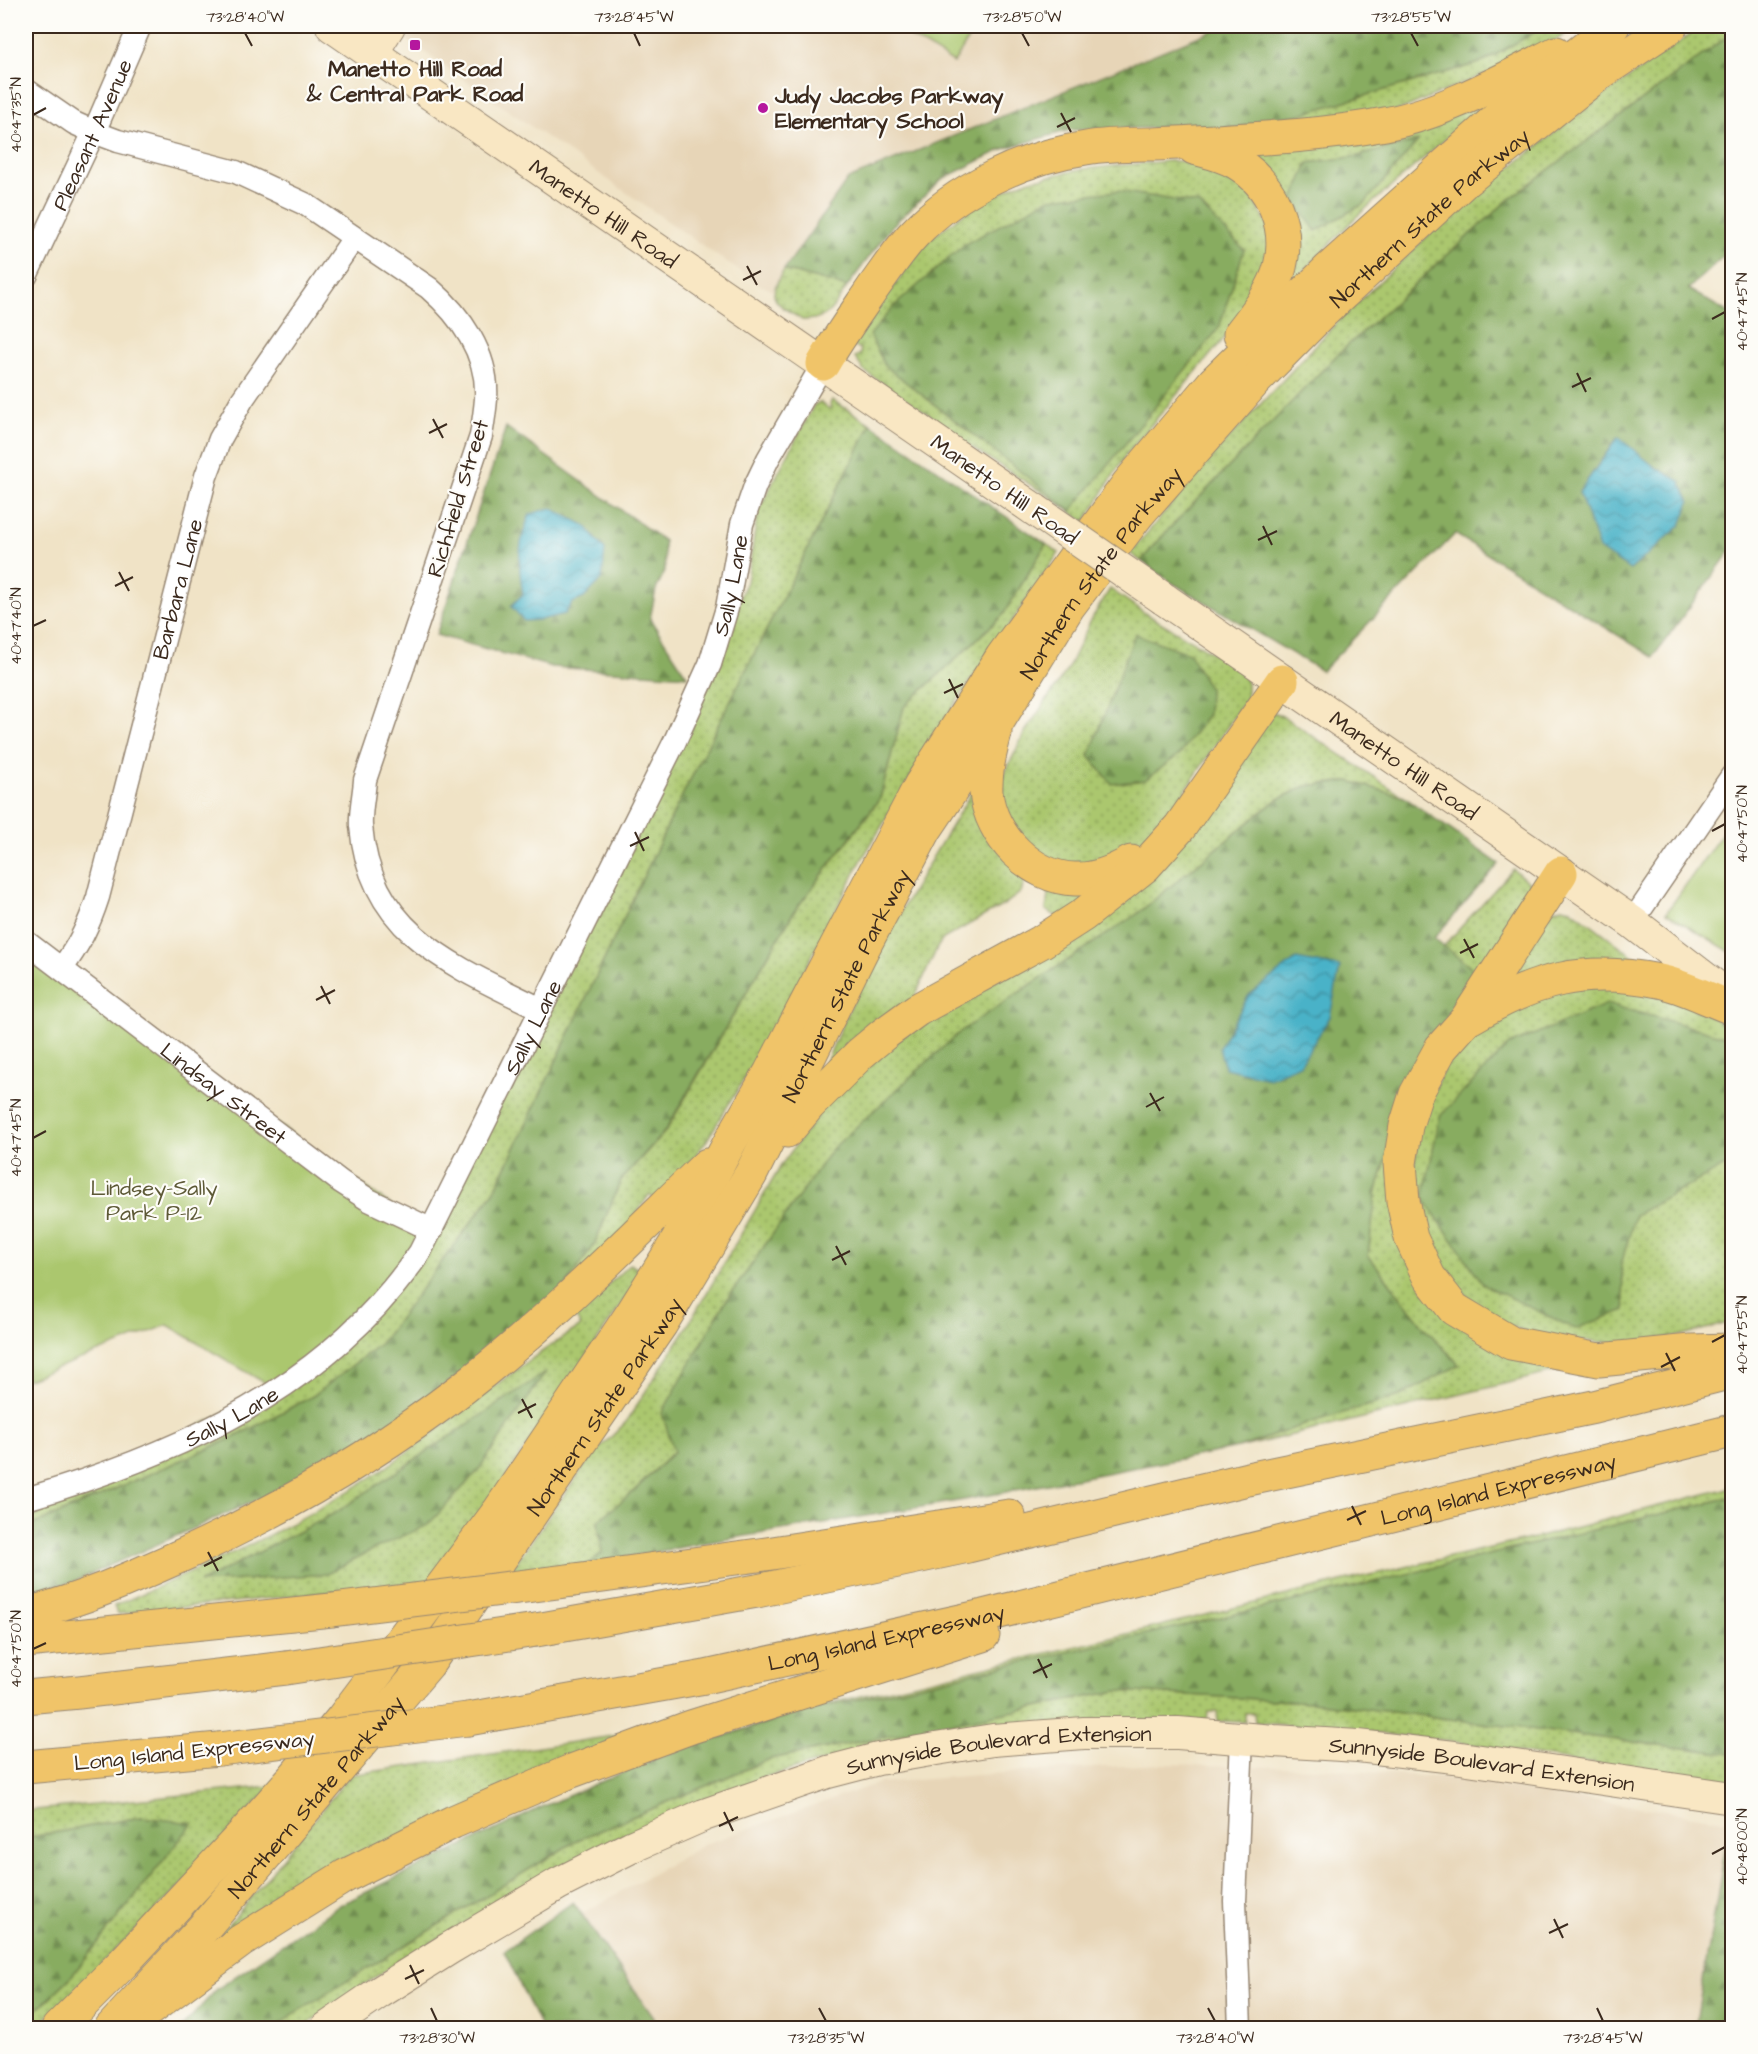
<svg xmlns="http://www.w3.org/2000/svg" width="1758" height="2054" font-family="'Architects Daughter',sans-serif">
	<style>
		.built { fill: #e7d5b7 }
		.grass { fill: url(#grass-dots); stroke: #737846; stroke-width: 1.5 }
		.forest { fill: url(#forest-firs); stroke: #626b40; stroke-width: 1.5; fill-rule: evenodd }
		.park { fill: #abc76e; stroke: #737846; stroke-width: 1.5 }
		.water { fill: url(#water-waves); stroke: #426e73; stroke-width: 1.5 }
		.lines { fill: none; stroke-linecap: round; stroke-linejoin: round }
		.street-casing { stroke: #968672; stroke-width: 25 }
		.secondary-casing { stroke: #968672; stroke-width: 34 }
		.highway-casing { stroke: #968672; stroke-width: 35 }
		.street { stroke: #fff; stroke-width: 22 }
		.secondary { stroke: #f9e7c3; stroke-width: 32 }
		.highway { stroke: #f0c469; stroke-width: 33 }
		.secondary-bridge-casing { stroke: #968672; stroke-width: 34; stroke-linecap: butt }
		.highway-bridge-casing { stroke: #968672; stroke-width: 35; stroke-linecap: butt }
		.secondary-bridge { stroke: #f9e7c3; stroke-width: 32 }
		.highway-bridge { stroke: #f0c469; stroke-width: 33 }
		.ticks { fill: none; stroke: #3b2a1e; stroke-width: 2 }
		.poi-dot { fill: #b5179e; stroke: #fdfcf7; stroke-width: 2 }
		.labels { text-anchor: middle; stroke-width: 4.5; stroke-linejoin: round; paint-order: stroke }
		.poi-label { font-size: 22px; font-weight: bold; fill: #3b2a1e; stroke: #fdfcf7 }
		.street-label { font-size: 22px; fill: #3b2a1e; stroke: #fdfcf7 }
		.park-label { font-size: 22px; fill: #5d5936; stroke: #fdfcf7 }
		.neatline { fill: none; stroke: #3b2a1e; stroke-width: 2 }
		.ticks-label { font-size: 15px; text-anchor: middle; fill: #3b2a1e }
	</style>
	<defs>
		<pattern id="grass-dots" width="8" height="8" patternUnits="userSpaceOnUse" patternTransform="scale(1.5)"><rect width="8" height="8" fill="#abc76e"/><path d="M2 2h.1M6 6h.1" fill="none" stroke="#8ca25a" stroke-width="1.8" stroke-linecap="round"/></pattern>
		<pattern id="forest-firs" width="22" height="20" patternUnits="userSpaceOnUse" patternTransform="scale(1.5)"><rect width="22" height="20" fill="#88ac61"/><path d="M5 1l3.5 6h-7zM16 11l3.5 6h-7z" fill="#708c4f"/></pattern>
		<pattern id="water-waves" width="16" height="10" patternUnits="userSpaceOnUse" patternTransform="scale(1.5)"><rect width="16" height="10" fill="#49b2c8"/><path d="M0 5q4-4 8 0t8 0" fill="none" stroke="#3e91a2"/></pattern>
	</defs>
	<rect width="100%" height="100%" fill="#fdfcf7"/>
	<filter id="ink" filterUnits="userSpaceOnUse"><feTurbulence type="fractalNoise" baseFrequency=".0167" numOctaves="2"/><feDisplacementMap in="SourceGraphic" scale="12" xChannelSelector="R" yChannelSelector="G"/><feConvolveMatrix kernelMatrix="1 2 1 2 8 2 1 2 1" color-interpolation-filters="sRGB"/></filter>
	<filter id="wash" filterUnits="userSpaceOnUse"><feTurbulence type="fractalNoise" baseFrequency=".008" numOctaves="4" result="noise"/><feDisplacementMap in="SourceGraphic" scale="24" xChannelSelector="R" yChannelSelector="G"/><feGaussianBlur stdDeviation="1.35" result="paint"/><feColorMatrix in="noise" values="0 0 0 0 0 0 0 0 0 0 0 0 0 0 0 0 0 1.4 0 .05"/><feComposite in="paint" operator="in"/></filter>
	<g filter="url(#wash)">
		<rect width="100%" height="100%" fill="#f0e3c6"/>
		<g class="built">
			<polygon points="412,26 1224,26 848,179 784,270 775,284 773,291 758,284 404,38"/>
			<polygon points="1161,1764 1316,1768 1448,1778 1732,1821 1732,2028 632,2028 562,1925 705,1844 879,1783 1004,1773"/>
		</g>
		<g class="grass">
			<polygon points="1545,26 1577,26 1540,51 1392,113 1226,130 1483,62"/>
			<polygon points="1702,26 1732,26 1732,33 1508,200 1336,356 1168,530 1141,561 1130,553 1219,449 1338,321 1450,215 1589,106"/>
			<polygon points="1481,108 1355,218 1283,292 1297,263 1298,226 1283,189 1241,151"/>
			<polygon points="1169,161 1211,162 1241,179 1274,235 1260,296 1125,456 1085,522 1042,492 958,439 936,419 863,370 855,357 861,354 860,348 853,346 858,335 928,240 977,204 1022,182 1082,169"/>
			<path d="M784,270L847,287C833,307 829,321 802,320C776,302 764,301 784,270Z"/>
			<polygon points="832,400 871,424 677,806 494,1192 381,1343 313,1396 237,1436 26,1528 26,1521 132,1458 275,1389 427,1231 747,582 758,511 814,405 820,402 828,409 831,408 830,404"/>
			<polygon points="1046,544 1059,553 954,705 862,859 772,1033 707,1140 660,1202 649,1195 609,1254 555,1301 594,1245 621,1180 666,1131 793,913 880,799 904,706 1003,615"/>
			<polygon points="1110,589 1148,615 1240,669 1247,682 1247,697 1179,800 1139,846 1101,869 1058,871 1005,826 997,776 1004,775 1025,732 1067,670 1092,618"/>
			<polygon points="1273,712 1284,717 1404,797 1349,781 1306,786 1275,801 1137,914 674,1451 635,1490 598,1521 602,1553 587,1565 508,1574 591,1457 626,1422 684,1332 782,1164 825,1105 879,1050 1059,942"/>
			<path d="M976,785L1028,871L1021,892L1005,904L943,939L938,946L911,1005L816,1090C854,982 917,883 976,785Z"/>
			<polygon points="1513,869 1534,887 1481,976 1444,946"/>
			<polygon points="1050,880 1102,886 1063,920 1046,910"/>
			<polygon points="1562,907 1571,909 1661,977 1512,981 1507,974 1552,910"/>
			<polygon points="1573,986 1647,986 1714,1018 1732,1032 1732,1322 1679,1336 1626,1344 1543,1337 1489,1319 1439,1265 1412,1198 1418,1127 1445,1066 1505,1011"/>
			<polygon points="1395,1128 1423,1290 1566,1369 1238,1448 1309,1423 1459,1365 1423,1326 1368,1255 1376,1194"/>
			<path d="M630,1264L643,1272L436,1581L117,1614L114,1606C206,1566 298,1526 382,1470C449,1424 511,1369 581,1326L575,1316Z"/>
			<polygon points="1732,1487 1732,1497 1307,1598 806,1711 663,1755 809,1708 1103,1640 1361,1577 1535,1538"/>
			<polygon points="1117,1691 1312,1702 1732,1754 1732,1786 1444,1740 1255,1722 1254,1713 1245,1713 1245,1722 1218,1721 1217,1712 1208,1712 1207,1721 865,1750 768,1776 630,1832 536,1882 391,1966 302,2028 275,2028 296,2012 577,1840 770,1759"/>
			<polygon points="661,1729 230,1941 222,1933 350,1775"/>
			<polygon points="272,1786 183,1883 36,2028 26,2028 26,2020 70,1978 141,1817 26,1838 26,1811"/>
		</g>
		<g class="forest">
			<polygon points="1224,26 1545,26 1483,62 1297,115 1226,130 1149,128 1070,130 1003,149 942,179 892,226 847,287 784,270 848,179"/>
			<path d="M1732,33V248L1688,289L1732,315V549L1653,657L1455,534L1322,671L1171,582L1141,561L1168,530L1336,356L1508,200ZM1617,438L1655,467L1680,481L1579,492Z"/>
			<polygon points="1418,141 1365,203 1316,231 1293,200 1308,163 1358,156"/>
			<polygon points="1118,191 1199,204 1244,250 1219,328 1071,511 885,366 870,335 893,307 965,244 1050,198"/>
			<polygon points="871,424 1046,544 1003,615 904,707 880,798 793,913 665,1131 621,1180 594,1245 555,1301 395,1424 277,1491 73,1582 26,1592 26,1528 237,1436 313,1396 381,1343 494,1192 677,806"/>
			<polygon points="506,427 664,541 665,571 656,589 650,619 687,676 552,667 436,635"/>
			<polygon points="1135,634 1189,653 1209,688 1208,714 1180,754 1145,780 1112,784 1089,756"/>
			<polygon points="1349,781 1404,797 1499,864 1434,938 1481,976 1407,1085 1376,1194 1368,1255 1423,1326 1459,1365 1400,1396 1309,1423 1238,1448 964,1500 709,1542 587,1565 602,1553 598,1521 635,1490 674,1452 662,1413 724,1304 832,1149 961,1031 1137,914 1275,801 1306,786"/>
			<polygon points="1607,1004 1732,1038 1732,1165 1725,1166 1635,1215 1621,1265 1625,1310 1575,1329 1484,1285 1423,1198 1440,1116 1509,1045"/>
			<polygon points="546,1372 477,1472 428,1525 374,1549 327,1574 199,1583 335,1513"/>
			<polygon points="1732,1497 1732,1754 1312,1702 1117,1691 770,1759 577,1840 296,2012 275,2028 181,2028 217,1989 340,1905 540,1808 663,1755 806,1711 1307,1598"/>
			<polygon points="141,1817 193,1823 70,1978 26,2020 26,1838"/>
			<polygon points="1730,1821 1732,1821 1732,1962 1722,2028 1695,2028"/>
			<polygon points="573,1902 661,2028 541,2028 504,1951"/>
		</g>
		<g class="park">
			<polygon points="892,26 976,26 954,63"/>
			<polygon points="1732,819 1732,953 1666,913"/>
			<polygon points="33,948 427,1231 389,1286 275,1389 168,1325 26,1380 26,960"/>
		</g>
		<g class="water">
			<polygon points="1618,437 1655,467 1680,481 1690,502 1681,525 1630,570 1599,549 1579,492"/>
			<path d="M551,508L585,525L605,550L602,579L584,598L572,603L565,614L540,620L524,621L511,606L523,594C517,562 518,543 530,514Z"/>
			<polygon points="1296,959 1340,967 1330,1017 1300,1065 1269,1078 1225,1068 1219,1048 1249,995"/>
		</g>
	</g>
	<g filter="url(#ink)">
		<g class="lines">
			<g class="street-casing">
				<g id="street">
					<path d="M26,90L74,123L94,132L118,141L236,172L305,204L429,288C460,315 489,354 486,399C485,411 483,424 481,436L365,780C364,795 360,811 361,826C370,935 456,967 541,1009"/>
					<path id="s1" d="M26,276L94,132L140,26"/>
					<polyline points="1632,922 1732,776"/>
					<path id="s2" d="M26,942L341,1182L369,1200L432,1230"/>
					<path id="s3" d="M62,968C79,945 89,925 98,897L206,476L220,439L242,400L354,238"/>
					<path id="s4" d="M26,1499C161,1459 299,1401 392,1289C402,1277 411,1265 420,1252L675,741L710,664L727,608L742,524L755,486L768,459L823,364"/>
					<polyline points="1240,2028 1235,1901 1242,1739"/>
				</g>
			</g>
			<g class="secondary-casing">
				<g id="secondary">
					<path id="s5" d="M332,26L1035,510"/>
					<polyline points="372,53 389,26"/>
					<path id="s6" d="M1164,599L1632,922L1732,999"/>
					<path id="s7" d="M327,2028L380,1992L450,1948L558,1884L631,1847L704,1815L828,1772L878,1759L936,1749L993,1740L1084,1733H1178L1274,1741L1358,1746L1454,1757L1732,1798"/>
				</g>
			</g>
			<g class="highway-casing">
				<g id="highway">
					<path d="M1194,148C1209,152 1224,155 1237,163C1273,185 1290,227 1280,267C1274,292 1255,314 1240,334"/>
					<path d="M823,364C838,338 856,313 873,288C886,270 899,250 914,234C957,188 1025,157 1086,148C1116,143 1146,145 1177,143C1246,139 1317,137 1385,124C1444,113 1503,80 1556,53"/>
					<path d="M995,733C990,752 985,772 986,792C990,835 1031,878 1075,879C1095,880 1114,872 1131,862"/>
					<polyline points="1561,873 1466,1020 1441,1048 1416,1094 1406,1126 1400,1163 1403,1201 1411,1238 1429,1277 1454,1309 1511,1343 1599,1360 1691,1351 1732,1350"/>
					<path d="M1470,1018C1536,979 1583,966 1659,981C1681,985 1710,1000 1732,1008"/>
					<polyline points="787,1131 809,1105 861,1053 884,1034 917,1010 1041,942 1083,915 1145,866 1180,827 1282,681"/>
					<polyline points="574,1580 766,1554 1009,1516"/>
					<path d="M26,1614C82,1600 134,1577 187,1553C285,1508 377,1454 463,1388C550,1321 628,1241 707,1165"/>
					<polyline points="536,1630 757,1591 968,1546 1248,1479 1594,1407 1732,1372"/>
					<polyline points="26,1641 332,1610"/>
					<polyline points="26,1697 79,1692 286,1668"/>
					<path id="s8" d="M468,1719L705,1677L983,1616L1732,1431"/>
					<polyline points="26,1767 219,1749"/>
					<polyline points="147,2011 241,1941 345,1876 453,1822 569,1772 691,1727 983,1635"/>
					<polyline points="58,2028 123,1963 247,1830 295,1776 342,1719 499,1511 631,1315 678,1240 730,1142 770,1073 921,784 1002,657 1128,484 1214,382 1329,269 1503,113 1613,26"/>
					<path id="s9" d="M111,2028L207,1924L428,1664L661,1324L751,1174L862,950L925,830L998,721L1068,607L1138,514L1254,382L1322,313L1465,181L1599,74L1671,26"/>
				</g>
			</g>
			<use href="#street" class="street"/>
			<use href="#secondary" class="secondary"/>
			<use href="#highway" class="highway"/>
			<g class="secondary-bridge-casing">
				<polyline id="secondary-bridge" points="1035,510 1164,599"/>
			</g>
			<g class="highway-bridge-casing">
				<g id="highway-bridge">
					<polyline points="332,1610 574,1580"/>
					<polyline points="286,1668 536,1630"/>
					<polyline points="219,1749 468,1719"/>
				</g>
			</g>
			<use href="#secondary-bridge" class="secondary-bridge"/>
			<use href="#highway-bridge" class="highway-bridge"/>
		</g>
	</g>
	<path class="ticks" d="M245,33L252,46M634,33L640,46M1022,33L1029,46M1411,33L1418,46M1061,113L1071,132M33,115L46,108M1057,127L1075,118M747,266L757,285M743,280L761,271M1712,319L1725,312M1577,373L1586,392M1572,387L1591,378M433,419L443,438M429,433L447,424M1263,526L1272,545M1258,540L1277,531M119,572L129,591M115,586L133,577M33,626L46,620M949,679L958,698M944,693L963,684M1712,831L1725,824M635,832L644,851M630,846L649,837M1464,939L1474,958M1460,953L1478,944M321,986L330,1004M316,1000L335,990M1150,1093L1160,1111M1146,1107L1164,1097M33,1138L46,1131M836,1246L846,1265M832,1260L850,1251M1712,1342L1725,1335M1666,1353L1675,1371M1661,1367L1680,1357M522,1399L532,1418M518,1413L536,1404M1352,1506L1361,1525M1347,1520L1366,1511M208,1552L218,1571M204,1566L222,1557M33,1649L46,1643M1038,1659L1047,1678M1033,1673L1052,1664M724,1812L733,1831M719,1826L738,1817M1712,1854L1725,1847M1554,1919L1563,1938M1549,1933L1568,1924M410,1965L419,1984M405,1979L424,1970M431,2008L437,2021M819,2008L826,2021M1208,2008L1215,2021M1597,2008L1603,2021"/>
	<g class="poi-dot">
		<rect x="409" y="39" width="12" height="12" rx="3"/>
		<circle cx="763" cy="108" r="6"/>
	</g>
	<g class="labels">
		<g class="poi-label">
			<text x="415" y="76">Manetto Hill Road<tspan x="415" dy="25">&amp; Central Park Road</tspan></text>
			<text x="775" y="103" text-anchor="start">Judy Jacobs Parkway<tspan x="775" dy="25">Elementary School</tspan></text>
		</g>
		<g class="street-label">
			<text dy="8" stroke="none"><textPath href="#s1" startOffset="156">Pleasant Avenue</textPath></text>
			<text dy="8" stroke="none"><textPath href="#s5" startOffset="330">Manetto Hill Road</textPath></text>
			<text dy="8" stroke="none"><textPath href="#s9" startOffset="2253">Northern State Parkway</textPath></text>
			<text transform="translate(1005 489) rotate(35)" y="8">Manetto Hill Road</text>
			<text transform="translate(457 498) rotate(-73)" y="8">Richfield Street</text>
			<text dy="8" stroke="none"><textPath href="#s9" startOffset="1767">Northern State Parkway</textPath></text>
			<text dy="8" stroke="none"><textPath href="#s4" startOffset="1212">Sally Lane</textPath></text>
			<text dy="8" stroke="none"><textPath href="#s3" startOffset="398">Barbara Lane</textPath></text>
			<text dy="8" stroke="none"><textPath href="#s6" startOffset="292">Manetto Hill Road</textPath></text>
			<text dy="8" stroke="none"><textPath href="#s9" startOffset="1281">Northern State Parkway</textPath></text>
			<text dy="8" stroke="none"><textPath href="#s4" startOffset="726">Sally Lane</textPath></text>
			<text dy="8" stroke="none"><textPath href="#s2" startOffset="249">Lindsay Street</textPath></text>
			<text dy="8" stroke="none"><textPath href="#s9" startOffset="795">Northern State Parkway</textPath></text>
			<text dy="8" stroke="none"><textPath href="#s4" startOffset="222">Sally Lane</textPath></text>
			<text dy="8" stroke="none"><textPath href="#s8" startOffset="1056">Long Island Expressway</textPath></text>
			<text dy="8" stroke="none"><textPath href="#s8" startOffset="426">Long Island Expressway</textPath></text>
			<text transform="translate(194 1750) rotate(-6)" y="8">Long Island Expressway</text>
			<text dy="8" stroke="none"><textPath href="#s7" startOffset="738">Sunnyside Boulevard Extension</textPath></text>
			<text dy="8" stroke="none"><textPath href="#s7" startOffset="1224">Sunnyside Boulevard Extension</textPath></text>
			<text dy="8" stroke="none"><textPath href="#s9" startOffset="309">Northern State Parkway</textPath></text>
		</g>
		<g class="park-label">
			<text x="154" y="1195">Lindsey-Sally<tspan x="154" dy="25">Park P-12</tspan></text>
		</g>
	</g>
	<rect width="1758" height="2054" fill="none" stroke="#fdfcf7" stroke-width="66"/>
	<rect x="33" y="33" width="1692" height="1988" class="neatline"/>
	<g class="ticks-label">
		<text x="245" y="22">73°28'40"W</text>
		<text x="634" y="22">73°28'45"W</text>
		<text x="1022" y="22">73°28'50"W</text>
		<text x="1411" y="22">73°28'55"W</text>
		<text transform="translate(16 115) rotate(-90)" y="5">40°47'35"N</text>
		<text transform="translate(1742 312) rotate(-90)" y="5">40°47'45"N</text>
		<text transform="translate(16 626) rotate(-90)" y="5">40°47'40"N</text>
		<text transform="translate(1742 824) rotate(-90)" y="5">40°47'50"N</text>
		<text transform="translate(16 1138) rotate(-90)" y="5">40°47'45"N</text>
		<text transform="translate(1742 1335) rotate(-90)" y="5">40°47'55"N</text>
		<text transform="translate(16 1649) rotate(-90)" y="5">40°47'50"N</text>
		<text transform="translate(1742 1847) rotate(-90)" y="5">40°48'00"N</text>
		<text x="437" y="2043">73°28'30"W</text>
		<text x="826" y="2043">73°28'35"W</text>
		<text x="1215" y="2043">73°28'40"W</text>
		<text x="1603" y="2043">73°28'45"W</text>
	</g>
</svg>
